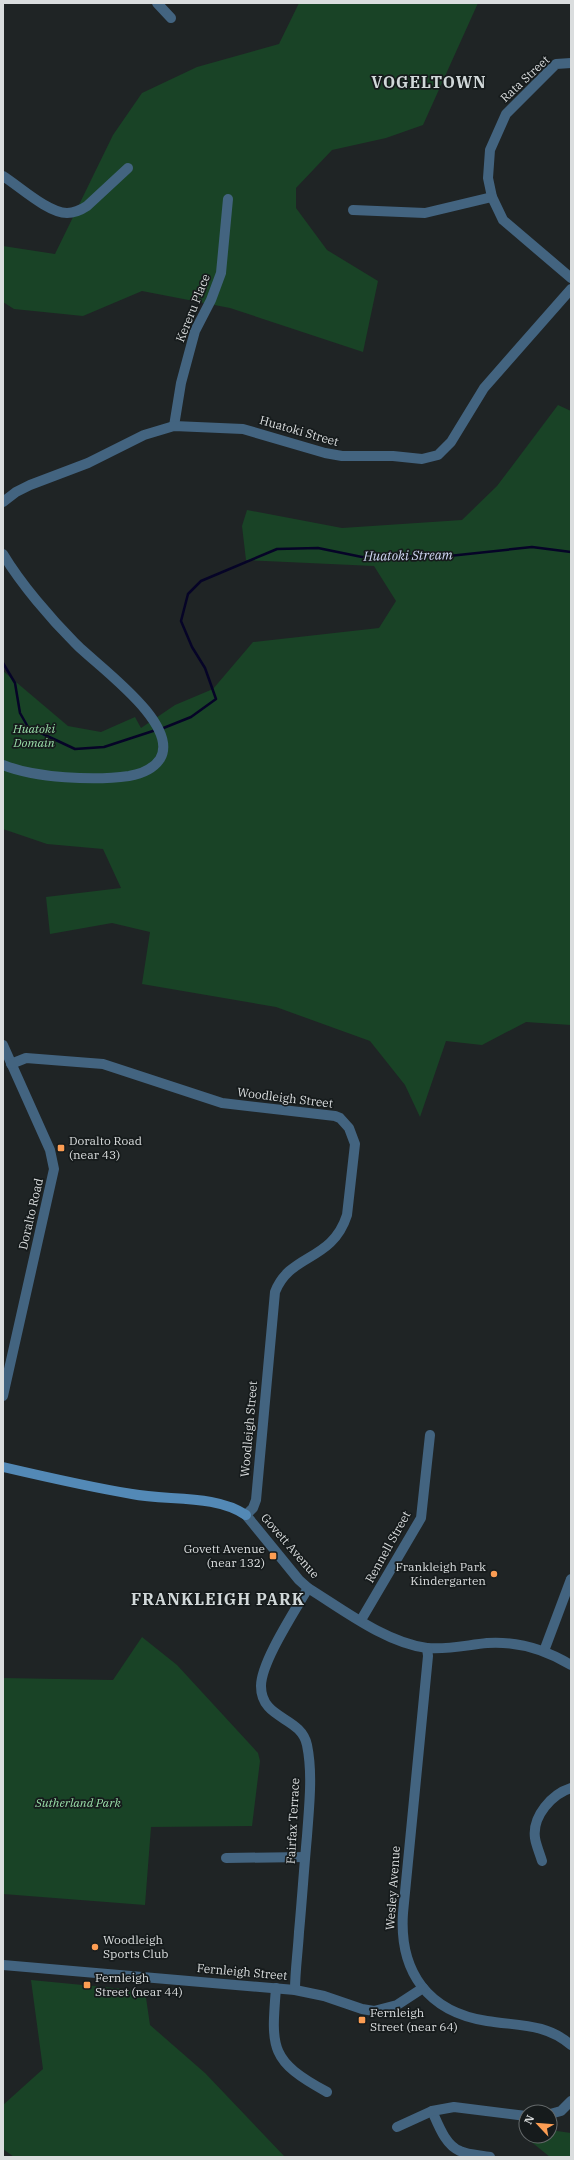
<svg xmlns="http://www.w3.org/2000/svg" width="574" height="2160" font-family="'IBM Plex Serif',serif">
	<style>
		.green { fill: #194326 }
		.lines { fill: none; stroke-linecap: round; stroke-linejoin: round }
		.stream { stroke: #060427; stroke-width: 2.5 }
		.street { stroke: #436480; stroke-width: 10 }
		.secondary { stroke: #5389b6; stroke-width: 10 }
		.poi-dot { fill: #fc9d53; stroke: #161b1c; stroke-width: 1.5 }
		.labels { text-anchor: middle; stroke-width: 3.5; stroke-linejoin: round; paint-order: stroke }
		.street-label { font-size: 12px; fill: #daddde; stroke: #161b1c }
		.park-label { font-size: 12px; font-style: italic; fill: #99dda8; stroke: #161b1c }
		.poi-label { font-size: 12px; fill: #daddde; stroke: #161b1c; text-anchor: start }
		.water-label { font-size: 13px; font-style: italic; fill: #d1d8f5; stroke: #161b1c }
		.district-label { font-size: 16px; font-weight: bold; letter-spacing: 1px; fill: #d1d8d9; stroke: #161b1c }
	</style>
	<rect width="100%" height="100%" fill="#1f2425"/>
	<g class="green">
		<polygon points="299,3 478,3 423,125 386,138 332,150 296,188 296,208 327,250 378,281 363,352 230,308 142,291 83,316 14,309 3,302 3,246 55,254 113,135 142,93 197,67 279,44"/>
		<polygon points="558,405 571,411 571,1025 526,1022 482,1045 446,1041 420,1117 405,1085 370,1041 276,1007 142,984 150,932 112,923 50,934 46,897 121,888 103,849 47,844 3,829 3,671 68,726 101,732 135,717 141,728 175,705 213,689 253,642 379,628 396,601 374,566 246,560 242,526 247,510 342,528 462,520 497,486"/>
		<polygon points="142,1637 177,1665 258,1753 260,1761 252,1826 151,1827 145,1905 3,1894 3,1678 113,1680"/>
		<polygon points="31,1980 145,1991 150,2025 205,2073 285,2157 14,2157 3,2149 3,2105 43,2069"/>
		<polygon points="550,2130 571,2133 571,2157 550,2157 529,2140 529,2136 550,2136"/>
	</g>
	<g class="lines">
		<g class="stream">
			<polyline points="3,663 15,683 20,713 28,727 75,749 104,747 156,730"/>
			<polyline points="161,729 191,717 216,699 205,668 192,647 181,621 188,594 201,581 277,549 318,548 362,557 449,556 532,547 571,552"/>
		</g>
		<g class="street">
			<polyline points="157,3 171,18"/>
			<polyline points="571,63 556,64 506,114 490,150 488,178 492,197 503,220 571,278"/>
			<path d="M3,176C19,186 48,213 67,213C74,213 81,210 87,206L128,168"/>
			<polyline points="353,210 425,213 492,197"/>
			<polyline points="174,426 181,383 195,331 211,300 221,273 228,199"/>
			<polyline points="3,502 16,492 30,485 88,463 144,435 174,426 243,429 325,453 342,456 393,456 422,459 438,455 451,442 484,388 571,289"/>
			<path d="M3,554C21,584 51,619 75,643C96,665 181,724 160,759C153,769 141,774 129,776C94,781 36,778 3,765"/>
			<polyline points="3,1045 50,1150 54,1169 3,1396"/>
			<path d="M11,1064L26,1058L103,1064L222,1103L335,1116L340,1118L349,1128L355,1144L347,1215C332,1262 290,1253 275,1292L256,1500L253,1508L246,1515L299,1580L308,1588C342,1609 386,1643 427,1648C447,1650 467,1645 487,1643C517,1641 546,1650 571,1665"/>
			<polyline points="361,1620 421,1518 430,1435"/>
			<path d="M427,1648L428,1656L403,1913C399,1972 428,2012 487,2021C518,2026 546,2023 571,2045"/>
			<polyline points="544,1651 571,1579"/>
			<polyline points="226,1858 305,1857"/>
			<path d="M542,1861C540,1854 536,1845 535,1838C532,1816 552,1794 571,1788"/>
			<polyline points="3,1965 295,1990 324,1996 362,2009 374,2011 397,2005 423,1988"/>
			<path d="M276,1988C271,2049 270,2061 327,2092"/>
			<path d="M295,1990C295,1971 298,1951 299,1932C302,1900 304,1868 307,1836C309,1807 313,1774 307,1745C301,1716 261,1720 261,1686C261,1662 295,1611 308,1588"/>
			<path d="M432,2111C438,2124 445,2145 460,2151C469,2155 481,2155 490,2157"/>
			<polyline points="550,2114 561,2111 571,2101"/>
			<polyline points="397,2127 432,2111 454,2107 526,2116"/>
		</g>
		<path class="secondary" d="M3,1467C46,1477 89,1487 132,1494C168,1501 215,1494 246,1515"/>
	</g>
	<g class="poi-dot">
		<rect x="57" y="1144" width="8" height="8" rx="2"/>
		<rect x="269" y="1552" width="8" height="8" rx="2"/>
		<circle cx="494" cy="1574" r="4"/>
		<circle cx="95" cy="1947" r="4"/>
		<rect x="83" y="1981" width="8" height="8" rx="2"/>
		<rect x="358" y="2016" width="8" height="8" rx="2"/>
	</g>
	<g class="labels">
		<g class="street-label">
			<text transform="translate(525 79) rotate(-43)" y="4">Rata Street</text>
			<text transform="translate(193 308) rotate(-68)" y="4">Kereru Place</text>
			<text transform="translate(299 431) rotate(16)" y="4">Huatoki Street</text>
			<text transform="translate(285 1098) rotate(7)" y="4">Woodleigh Street</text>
			<text transform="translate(31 1214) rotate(-77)" y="4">Doralto Road</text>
			<text transform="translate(249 1429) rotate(-85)" y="4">Woodleigh Street</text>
			<text transform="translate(290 1546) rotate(49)" y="4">Govett Avenue</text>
			<text transform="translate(388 1547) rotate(-61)" y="4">Rennell Street</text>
			<text transform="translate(293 1821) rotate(-87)" y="4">Fairfax Terrace</text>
			<text transform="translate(393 1888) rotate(-86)" y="4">Wesley Avenue</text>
			<text transform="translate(242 1972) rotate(5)" y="4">Fernleigh Street</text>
		</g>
		<g class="park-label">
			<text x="34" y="733">Huatoki<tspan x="34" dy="14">Domain</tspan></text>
			<text x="78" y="1807">Sutherland Park</text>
		</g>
		<g class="poi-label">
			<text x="69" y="1145">Doralto Road<tspan x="69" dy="14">(near 43)</tspan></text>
			<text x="265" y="1553" text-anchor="end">Govett Avenue<tspan x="265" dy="14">(near 132)</tspan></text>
			<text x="486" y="1571" text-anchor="end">Frankleigh Park<tspan x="486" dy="14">Kindergarten</tspan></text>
			<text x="103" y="1944">Woodleigh<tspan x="103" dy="14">Sports Club</tspan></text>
			<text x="95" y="1982">Fernleigh<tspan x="95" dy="14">Street (near 44)</tspan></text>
			<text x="370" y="2017">Fernleigh<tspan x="370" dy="14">Street (near 64)</tspan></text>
		</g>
		<g class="water-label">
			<text transform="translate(408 555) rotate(-1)" y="5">Huatoki Stream</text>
		</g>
		<g class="district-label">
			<text x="429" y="88">VOGELTOWN</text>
			<text x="218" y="1605">FRANKLEIGH PARK</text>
		</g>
	</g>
	<rect width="574" height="2160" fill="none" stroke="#daddde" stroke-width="8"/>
	<g transform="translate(538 2124) rotate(296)"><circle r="19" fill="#161b1c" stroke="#64696a"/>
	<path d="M0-3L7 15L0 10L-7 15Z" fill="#fc9d53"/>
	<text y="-6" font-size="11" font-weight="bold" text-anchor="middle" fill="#daddde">N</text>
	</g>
</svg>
